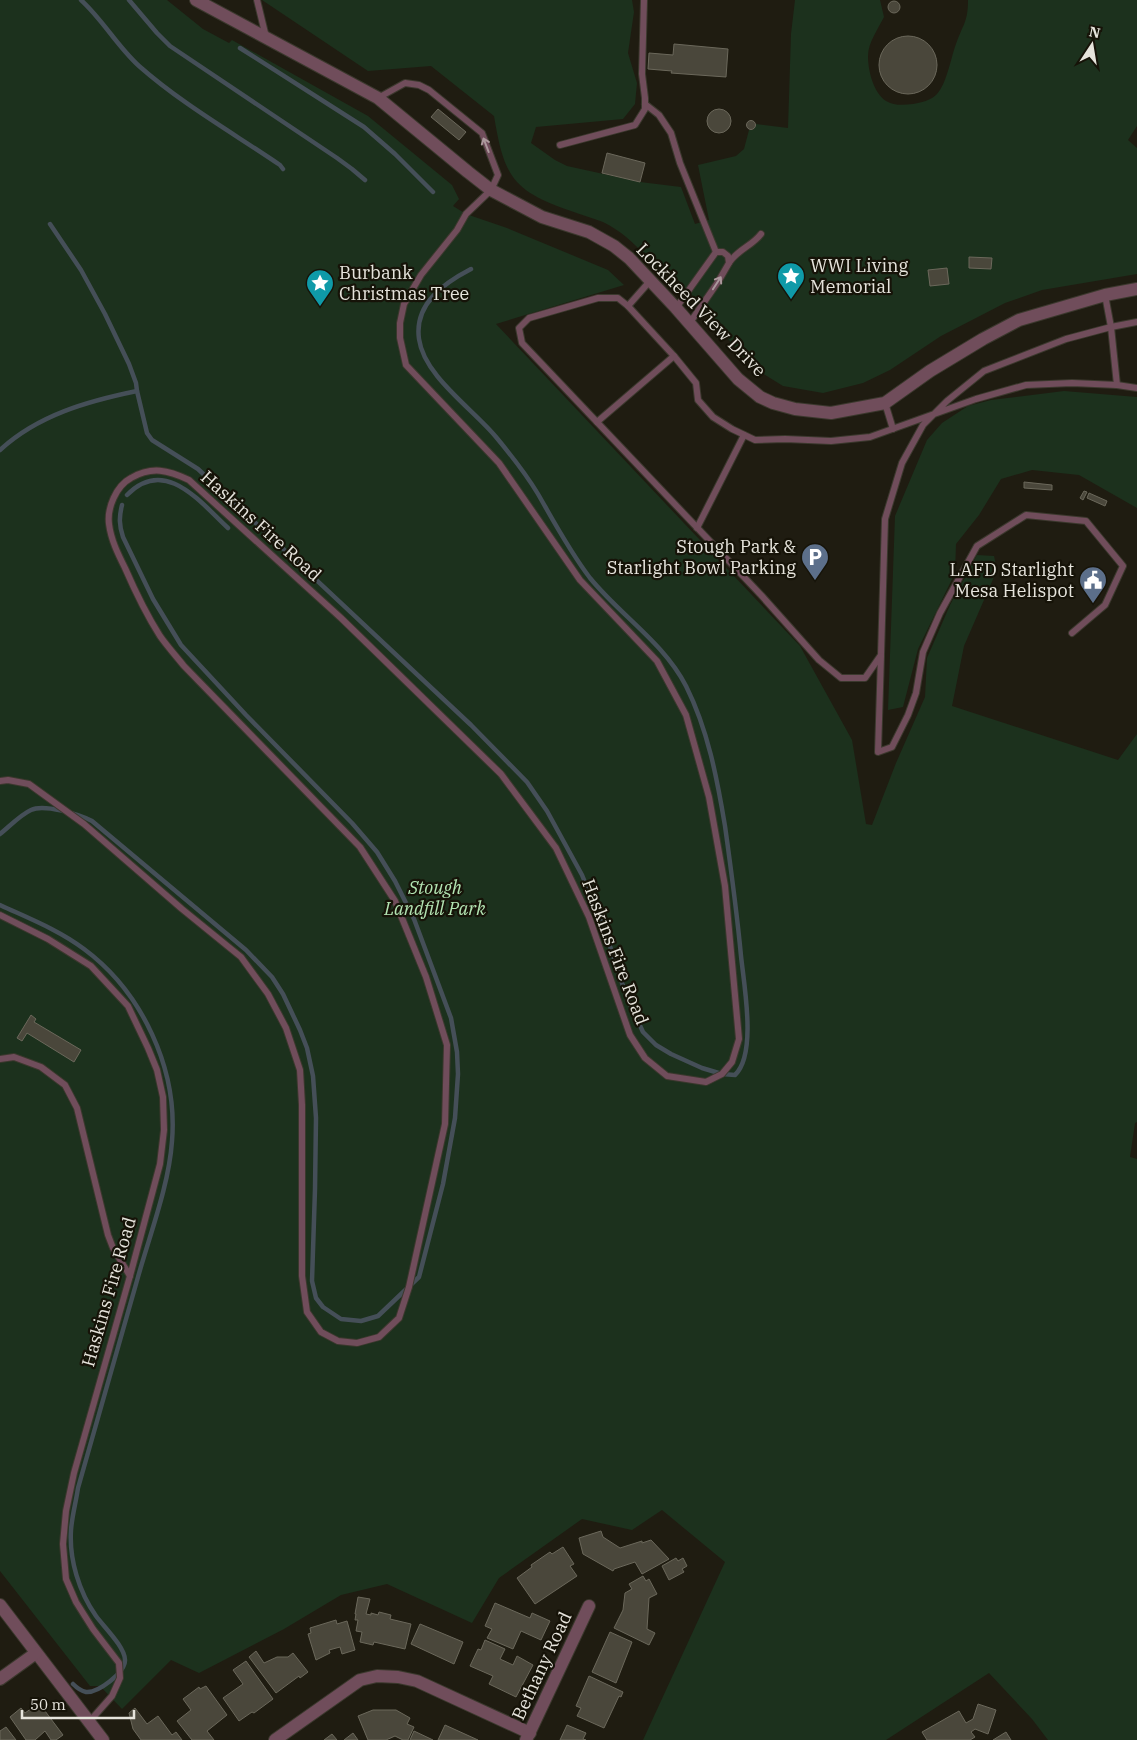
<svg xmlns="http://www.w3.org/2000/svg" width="1137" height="1740" font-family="'IBM Plex Serif',serif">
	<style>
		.green { fill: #1c311d }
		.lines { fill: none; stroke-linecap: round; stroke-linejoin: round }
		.stream { stroke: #454f58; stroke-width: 4.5 }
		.building { fill: #4a473b; stroke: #6b685b }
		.service-casing { stroke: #3b382d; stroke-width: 8 }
		.minor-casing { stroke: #3b382d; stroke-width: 14 }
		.service { stroke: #704d5b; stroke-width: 6 }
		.minor { stroke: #704d5b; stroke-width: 12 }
		.oneway { stroke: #ab989c }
		.labels { text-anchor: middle; stroke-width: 4.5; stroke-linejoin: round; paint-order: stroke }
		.poi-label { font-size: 18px; fill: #e6e4dc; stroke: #161308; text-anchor: start }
		.street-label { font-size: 18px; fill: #e6e4dc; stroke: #161308 }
		.park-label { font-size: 18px; font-style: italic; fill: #b3e5b3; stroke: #161308 }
	</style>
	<rect width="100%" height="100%" fill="#1f1c11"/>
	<g class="green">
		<polygon points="0,0 167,0 203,29 229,43 232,40 368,116 452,185 459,199 453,206 466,214 507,228 608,270 624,285 496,324 800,646 852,740 866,824 872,825 896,763 925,697 927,658 950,605 977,555 994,556 997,570 964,646 952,706 1118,760 1137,734 1137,1122 1135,1123 1130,1157 1137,1159 1137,1740 1048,1740 1032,1719 989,1673 886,1740 643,1740 725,1562 662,1510 632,1530 582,1519 499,1578 472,1623 387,1584 341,1595 284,1629 199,1673 171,1660 122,1709 100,1686 90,1686 0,1571"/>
		<path d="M262,0H632L634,12L628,53L637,83L635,104L623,119L536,127L531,143L555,160L567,166L640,182L681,187L695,224L709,220L698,165L736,156L744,149L749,130H753L756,124L788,128L791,34L795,0H880L884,17C878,29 868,43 868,56C868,70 873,92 886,101C894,106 904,105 913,104C920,103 932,100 937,94C947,83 951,57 956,44C963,24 968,22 968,0H1137V126L1128,140L1137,148V274L1042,290L1005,303L941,336L890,370L863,383L823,393L783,386L751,366L669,269L663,275C645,255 628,234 603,222C593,218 581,215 571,211C512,191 504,176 494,116L431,66L368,71Z"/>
		<polygon points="1064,391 1137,397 1137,508 1079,475 1032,470 1001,479 979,515 956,544 955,573 918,649 903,707 888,710 895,516 927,440 942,423 968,406 991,400"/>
	</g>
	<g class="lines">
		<g class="stream">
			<path d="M81,0C103,20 117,46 139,66C182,104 233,133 280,165L283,169"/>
			<polyline points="129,0 157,33 170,46 337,158 352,169 365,180"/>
			<polyline points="240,48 364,127 395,154 433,192"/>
			<path d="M137,391L147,433L152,440L198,469L471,725L527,782L547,811L582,875L605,931L627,998L643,1032L656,1045L671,1054L702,1068L722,1074L735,1075C757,1054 744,985 741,956C737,913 731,869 725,826C717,778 708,730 686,686C663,642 621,616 590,578C570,552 554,522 538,494C526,474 511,455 496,437C473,409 424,376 419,339C414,304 444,283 471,269"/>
			<path d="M0,450C38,415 88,401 137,391L136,383L129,364L105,314L81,270L50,224"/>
			<path d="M127,495C165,456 200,502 228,528"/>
			<path d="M0,834C9,827 20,815 31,810C44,804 79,814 92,821L246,950L272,977L283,994L300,1030L307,1048L313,1076L316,1118L315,1189L312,1281L316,1298L323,1307L341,1319L361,1321L378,1316L419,1277L443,1184L455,1118L458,1074L457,1052L451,1018L414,919L395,881L377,852L352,823L246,715L181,645L153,599L123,537C119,525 119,517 122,505"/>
			<path d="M0,905C28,918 59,930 84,949C142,992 178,1069 172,1141C169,1185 150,1234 138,1277C118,1347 98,1418 78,1488C76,1502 72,1516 71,1530C69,1559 79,1592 96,1616C104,1627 125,1647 125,1660C125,1673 98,1693 86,1692C81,1691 77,1688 73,1684"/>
		</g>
	</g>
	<g class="building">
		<circle cx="894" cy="7" r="6"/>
		<circle cx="908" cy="65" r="29"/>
		<polygon points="674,44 728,49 726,77 671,73 672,71 648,69 649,53 673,55"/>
		<circle cx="719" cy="121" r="12"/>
		<polygon points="438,109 466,132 459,140 431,117"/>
		<circle cx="751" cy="125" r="4.5"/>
		<polygon points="607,153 645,163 640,182 602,173"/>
		<polygon points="969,257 992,258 991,269 969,268"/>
		<polygon points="947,268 949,284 930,286 928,270"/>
		<polygon points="1024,482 1052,485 1052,490 1024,488"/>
		<polygon points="1084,491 1087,492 1083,500 1080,498"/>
		<polygon points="1089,493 1107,501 1105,506 1087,498"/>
		<polygon points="31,1015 36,1019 34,1022 81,1050 74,1062 27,1033 22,1041 17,1038"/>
		<polygon points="601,1531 603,1537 620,1548 642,1541 642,1543 651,1540 669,1559 642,1574 635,1562 614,1569 613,1571 583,1554 579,1538"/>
		<polygon points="563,1547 574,1564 570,1566 577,1576 535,1604 517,1578 532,1567 531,1565 550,1552 552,1554"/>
		<polygon points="676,1558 678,1561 683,1558 687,1566 682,1569 684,1572 669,1580 662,1566"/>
		<polygon points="643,1576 646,1581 649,1579 657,1594 649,1598 647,1629 655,1633 649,1645 614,1628 623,1610 625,1593 632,1589 629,1584"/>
		<polygon points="358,1597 370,1599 366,1614 371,1615 371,1613 378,1615 379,1612 391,1615 390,1619 411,1624 405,1649 374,1642 373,1645 360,1642 362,1632 356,1631 358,1620 355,1620 356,1614 355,1614"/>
		<polygon points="495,1603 530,1618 532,1613 550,1621 541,1640 521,1631 513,1649 487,1638 492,1629 485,1626"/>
		<polygon points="336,1620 337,1624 347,1621 355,1650 342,1654 340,1647 329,1650 330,1653 316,1660 308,1634 311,1633 310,1628"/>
		<polygon points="420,1624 463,1642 454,1664 411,1644"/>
		<polygon points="610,1632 632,1642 616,1683 592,1672"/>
		<polygon points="485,1640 505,1649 500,1659 513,1665 517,1656 533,1665 516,1697 489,1684 493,1676 470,1666 478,1649 481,1650"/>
		<polygon points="256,1651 264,1663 277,1657 288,1657 293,1653 308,1672 300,1678 299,1676 276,1693 249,1657"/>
		<polygon points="246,1661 273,1699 254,1713 252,1712 239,1721 223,1698 243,1684 233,1670"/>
		<polygon points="589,1676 623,1692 621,1697 619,1696 604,1728 577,1716 581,1708 576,1706"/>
		<polygon points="206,1686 227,1715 207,1731 214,1740 192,1740 177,1721 191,1710 183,1699 199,1687 200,1689"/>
		<polygon points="39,1703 63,1735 56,1740 51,1740 45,1731 35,1740 26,1740 10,1717 21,1708 25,1713"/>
		<polygon points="978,1704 996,1710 988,1734 975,1729 971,1732 975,1737 970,1740 927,1740 922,1732 959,1711 966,1723 973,1719"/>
		<polygon points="135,1708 147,1724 158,1716 172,1735 176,1732 182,1740 141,1740 133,1729 129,1713"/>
		<polygon points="373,1710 396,1710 410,1718 407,1724 414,1727 408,1740 403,1740 395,1736 386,1740 368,1740 358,1716"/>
		<polygon points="445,1725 478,1740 438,1740"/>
		<polygon points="567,1725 586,1733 583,1739 586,1740 560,1740"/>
		<polygon points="6,1727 16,1740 0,1740 0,1731"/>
		<polygon points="414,1731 433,1740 410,1740"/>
		<polygon points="1006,1732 1011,1740 993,1740"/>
		<polygon points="353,1733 358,1740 344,1740"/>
		<polygon points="332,1734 337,1740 324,1740"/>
	</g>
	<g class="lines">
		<g class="service-casing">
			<g id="service">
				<polyline points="257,0 266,37"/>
				<polyline points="645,104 659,115 671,133 680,163 716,252"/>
				<polyline points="560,145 635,125 645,109 645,98 642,74 644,0"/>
				<path d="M729,263C737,250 752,246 761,234"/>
				<polyline points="1105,295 1111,327 1117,385"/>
				<polyline points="628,306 650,281"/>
				<polyline points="676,308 716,252 723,252 728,256 729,263 718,282 689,324"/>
				<polyline points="1137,322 1111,327 1066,339 984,371 947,401 923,425 902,463 885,519 881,655 865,678 841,678 819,660 761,595 522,343 519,328 529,318 598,298 618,298 628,306 674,356 696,383 698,400 713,417 732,429 755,440 785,439 831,441 870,437 976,399 1026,385 1072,383 1117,385 1137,388"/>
				<polyline points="885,403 893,429"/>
				<polyline points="597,422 674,356"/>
				<polyline points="697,528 744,435"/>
				<polyline points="881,656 878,752 892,747 908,715 916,693 923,652 940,613 977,546 1026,515 1086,521 1123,566 1105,605 1072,633"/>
				<path d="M0,781L8,780L29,784L84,824L182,909L241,957L268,994L286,1028L300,1070L302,1105V1276L307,1312L321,1332L338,1341L357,1343L379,1337L399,1318L409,1287L445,1124L447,1045L426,977L395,901L360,847L184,666C176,656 167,646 160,636C146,614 135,591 125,568C118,554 111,540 109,524C107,508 116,486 131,478C152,466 168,470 189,480L341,618L501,774L556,848L589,917L630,1035L645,1058L667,1076L706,1082L722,1074L732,1062L739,1039L725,886L709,797L686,715L657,661L580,580L499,463L406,365L400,338V323L404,304L421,275L457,230L466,214L491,190L498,175L482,133L429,90L419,85L405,83L378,98"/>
				<polyline points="0,915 48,939 91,966 128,1006 148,1048 157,1070 163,1097 164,1130 160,1164 130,1276 74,1473 66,1511 63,1544 66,1579 76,1602 93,1629 119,1663 120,1678 112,1696 89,1722"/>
				<polyline points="0,1059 14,1057 41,1067 65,1085 77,1108 108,1235 113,1248 130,1276"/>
			</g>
		</g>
		<g class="minor-casing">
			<g id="minor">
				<polyline points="196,0 378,98 468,172 491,190 542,217 589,232 614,246 629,258 676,308 738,379 760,397 773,403 795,409 831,413 885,403 930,371 983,339 1019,320 1105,295 1137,289"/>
				<polyline points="0,1605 103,1740"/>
				<polyline points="0,1679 36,1653"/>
				<polyline points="275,1740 360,1680 377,1676 398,1677 417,1681 530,1733"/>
				<polyline points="526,1740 589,1606"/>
			</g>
		</g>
		<use href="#service" class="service"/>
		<use href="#minor" class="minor"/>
	</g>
	<defs><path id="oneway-shaft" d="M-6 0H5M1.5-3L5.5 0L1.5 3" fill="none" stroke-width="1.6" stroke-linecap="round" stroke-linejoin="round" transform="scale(1.25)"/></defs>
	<g class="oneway">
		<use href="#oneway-shaft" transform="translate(486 145) rotate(-111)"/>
		<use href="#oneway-shaft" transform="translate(717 283) rotate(-57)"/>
	</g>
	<defs>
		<g id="sight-pin" transform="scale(1.4375)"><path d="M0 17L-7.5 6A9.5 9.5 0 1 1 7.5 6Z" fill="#0f9aa8" stroke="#161308"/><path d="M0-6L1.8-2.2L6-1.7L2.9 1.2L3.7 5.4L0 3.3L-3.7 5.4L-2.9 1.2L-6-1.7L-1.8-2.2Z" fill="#fff"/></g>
		<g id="parking-pin" transform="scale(1.4375)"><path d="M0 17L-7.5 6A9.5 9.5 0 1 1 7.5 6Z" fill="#5c6f8a" stroke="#161308"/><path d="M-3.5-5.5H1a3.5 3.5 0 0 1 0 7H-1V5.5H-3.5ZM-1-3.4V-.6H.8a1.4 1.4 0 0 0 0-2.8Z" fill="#fff"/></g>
		<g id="civic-pin" transform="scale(1.4375)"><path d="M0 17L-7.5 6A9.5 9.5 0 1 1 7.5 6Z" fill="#5c6f8a" stroke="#161308"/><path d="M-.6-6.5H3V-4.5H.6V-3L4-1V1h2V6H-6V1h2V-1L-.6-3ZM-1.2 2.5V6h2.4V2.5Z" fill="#fff"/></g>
	</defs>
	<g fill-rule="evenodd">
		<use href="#sight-pin" x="791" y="276"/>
		<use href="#sight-pin" x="320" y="283"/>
		<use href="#parking-pin" x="815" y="557"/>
		<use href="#civic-pin" x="1093" y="580"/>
	</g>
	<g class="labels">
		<g class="poi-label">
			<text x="810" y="272">WWI Living<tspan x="810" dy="21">Memorial</tspan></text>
			<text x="339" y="279">Burbank<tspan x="339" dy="21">Christmas Tree</tspan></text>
			<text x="796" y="553" text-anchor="end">Stough Park &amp;<tspan x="796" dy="21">Starlight Bowl Parking</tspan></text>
			<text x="1074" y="576" text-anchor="end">LAFD Starlight<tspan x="1074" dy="21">Mesa Helispot</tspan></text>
		</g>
		<g class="street-label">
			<text transform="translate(701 310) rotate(46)" y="6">Lockheed View Drive</text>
			<text transform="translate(261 526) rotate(42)" y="6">Haskins Fire Road</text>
			<text transform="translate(615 952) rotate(69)" y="6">Haskins Fire Road</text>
			<text transform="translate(109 1292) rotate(-74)" y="6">Haskins Fire Road</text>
			<text transform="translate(542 1666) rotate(-65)" y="6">Bethany Road</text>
		</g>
		<g class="park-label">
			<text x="435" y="894">Stough<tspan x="435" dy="21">Landfill Park</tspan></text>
		</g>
	</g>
	<g transform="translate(1092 45) rotate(12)" stroke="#161308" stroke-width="4" paint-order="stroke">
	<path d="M0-4L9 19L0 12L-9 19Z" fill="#e6e4dc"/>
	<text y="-8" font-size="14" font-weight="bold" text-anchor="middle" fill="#e6e4dc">N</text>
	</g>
	<path d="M22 1710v8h112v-8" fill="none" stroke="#e6e4dc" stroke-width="2.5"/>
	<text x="30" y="1710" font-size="15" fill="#e6e4dc" stroke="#161308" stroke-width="4" paint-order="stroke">50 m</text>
</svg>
